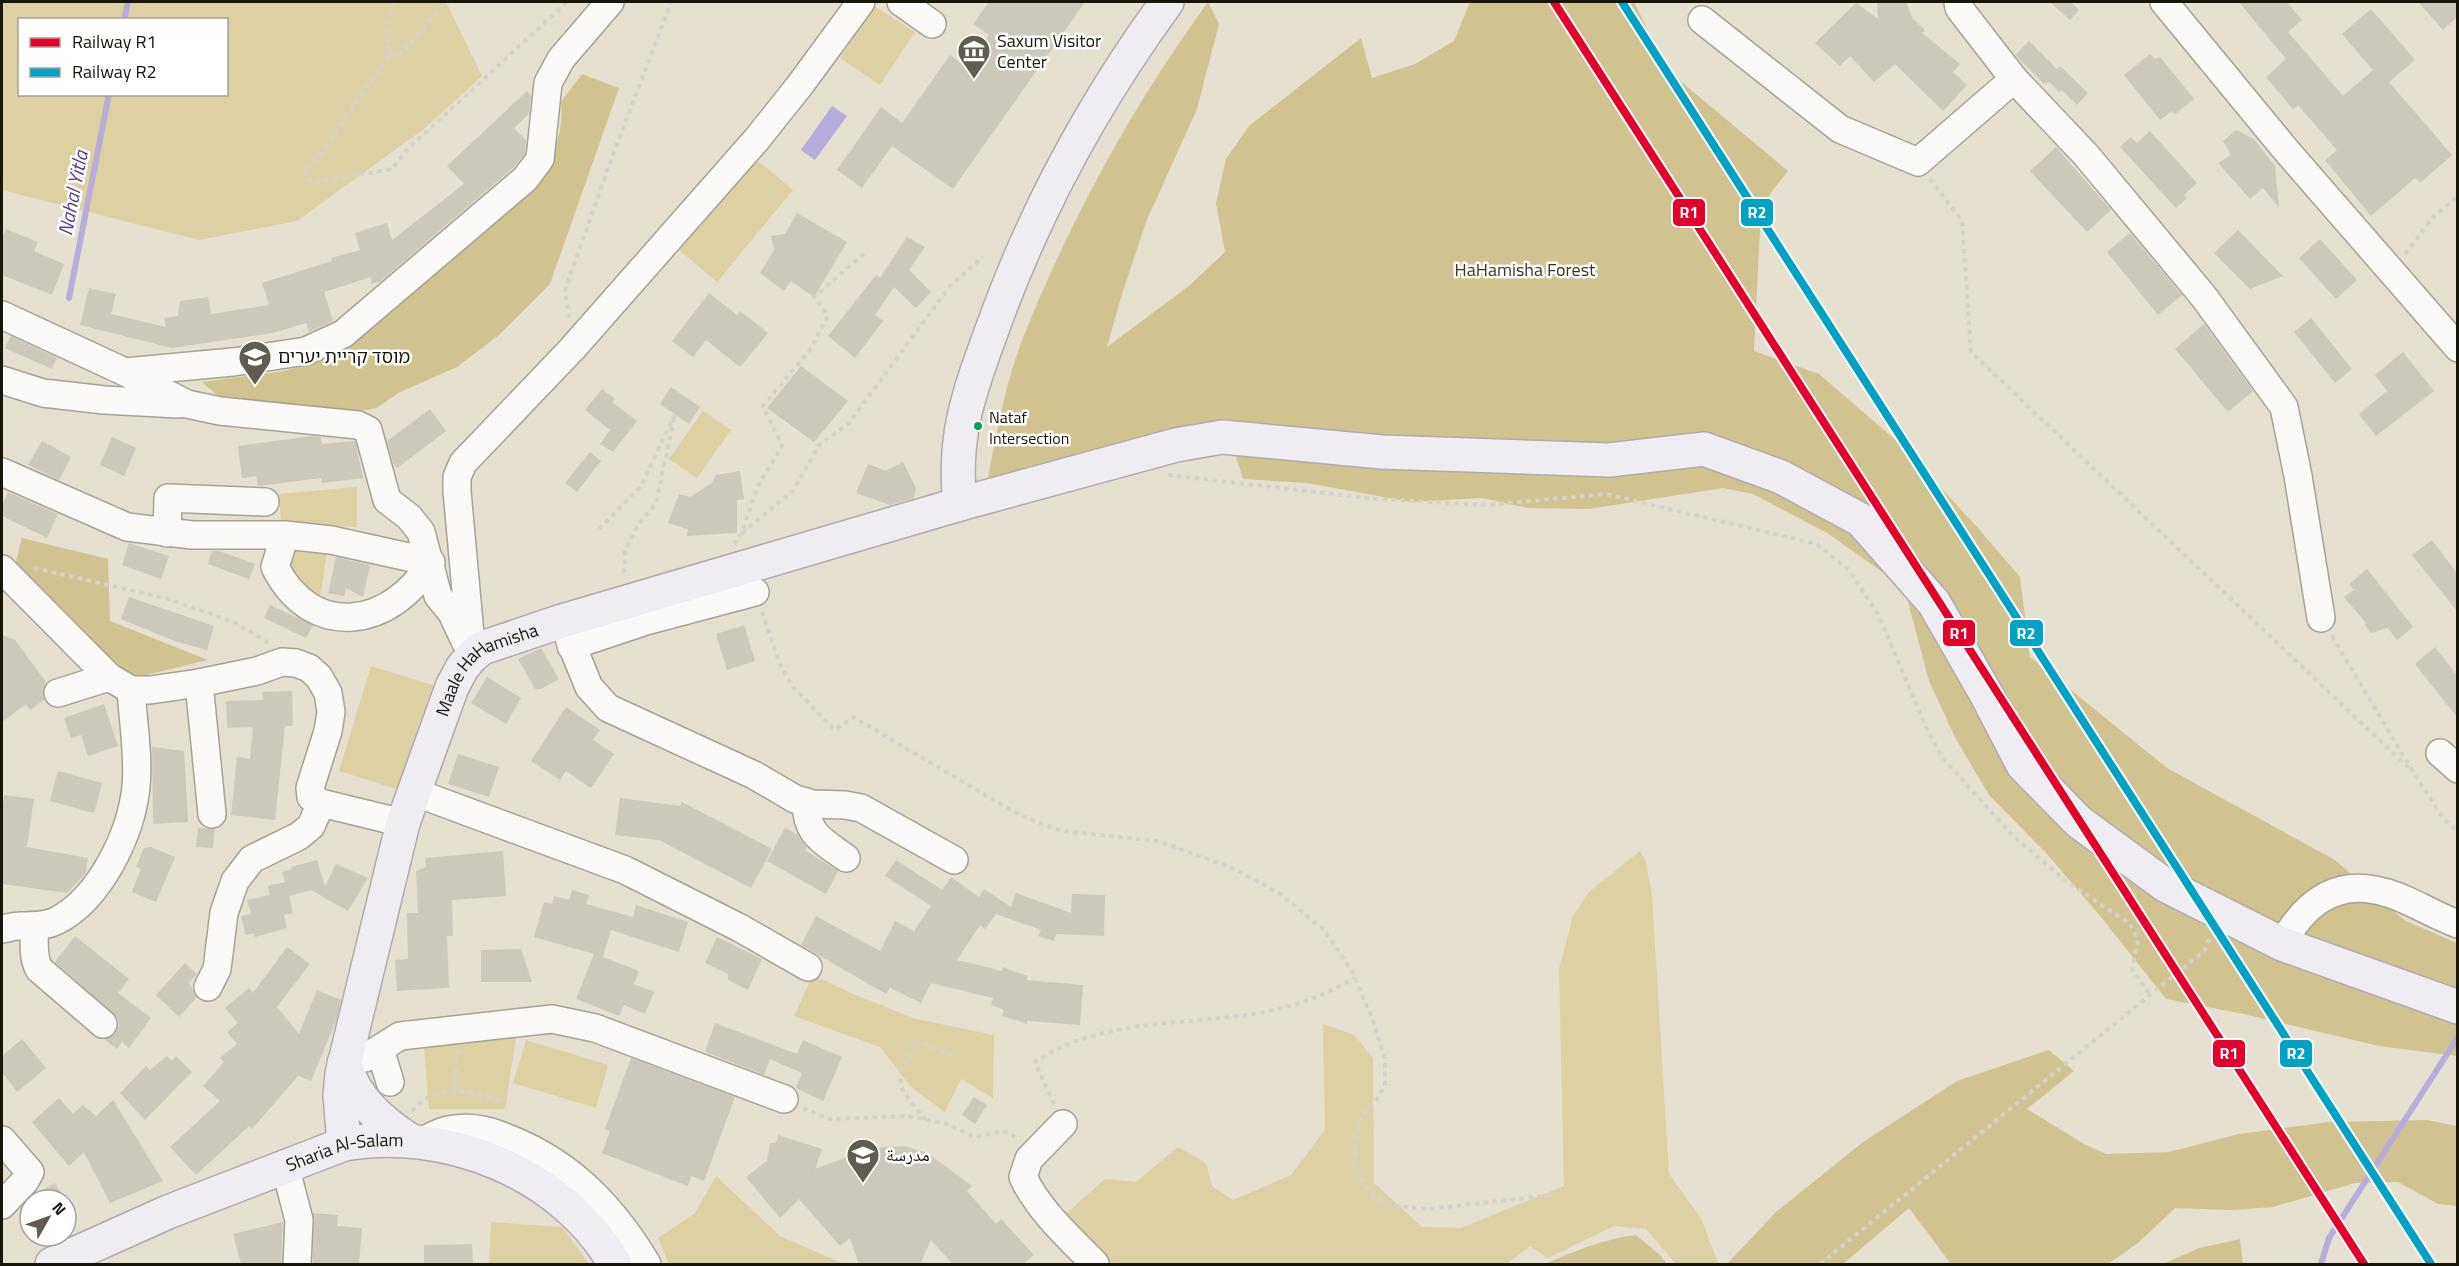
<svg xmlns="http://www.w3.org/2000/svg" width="2459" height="1266" font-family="'Titillium Web','Noto Naskh Arabic','Noto Sans Hebrew',sans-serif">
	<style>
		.green { fill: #ddd0a2; fill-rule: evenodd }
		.forest { fill: #d1c390 }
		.water { fill: #b8acda }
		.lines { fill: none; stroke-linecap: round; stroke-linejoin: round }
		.stream { stroke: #b8acda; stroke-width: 6 }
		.building { fill: #ccc8bc }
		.minor-casing { stroke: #a5a296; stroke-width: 30 }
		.major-casing { stroke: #b0abb0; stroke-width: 36 }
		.path { stroke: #d3d2cd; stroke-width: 4; stroke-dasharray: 4.5 4.5; stroke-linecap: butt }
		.minor { stroke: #fbfaf8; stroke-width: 27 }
		.major { stroke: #efedf1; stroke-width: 33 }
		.rail-1-casing { stroke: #fff; stroke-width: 12 }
		.rail-2-casing { stroke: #fff; stroke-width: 12 }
		.rail-1 { stroke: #e4002b; stroke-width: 8 }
		.rail-2 { stroke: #01a2c4; stroke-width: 8 }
		.bus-dot { fill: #00a651; stroke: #fff; stroke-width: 2 }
		.labels { text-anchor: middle; stroke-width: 5; stroke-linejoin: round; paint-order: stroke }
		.bus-label { font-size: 16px; fill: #18150b; stroke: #fff; text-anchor: start }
		.poi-label { font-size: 18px; fill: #18150b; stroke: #fff; text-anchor: start }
		.park-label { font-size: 18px; fill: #3f3613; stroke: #fff }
		.street-label { font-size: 18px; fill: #18150b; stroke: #fff }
		.water-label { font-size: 20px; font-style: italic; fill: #52398d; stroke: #fff }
		.line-badge { stroke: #fff; stroke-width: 2 }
		.badge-label { font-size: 16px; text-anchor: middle; font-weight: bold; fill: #fff }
	</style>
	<rect width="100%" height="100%" fill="#e5e0d0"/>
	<g class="green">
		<path d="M2,2H446L482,76L425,128L297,221L199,240L2,190ZM20,20H226V94H20Z"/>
		<polygon points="874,6 915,32 880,85 840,58"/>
		<polygon points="752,156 793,190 717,282 677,248"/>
		<polygon points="703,411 731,430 697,478 669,459"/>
		<polygon points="357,487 357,527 281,522 279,494"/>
		<polygon points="297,546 328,549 319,601 292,583 285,555"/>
		<polygon points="371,666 436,686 403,791 339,771"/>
		<polygon points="1640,851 1646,862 1652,895 1669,1174 1702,1220 1718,1264 1676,1264 1646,1229 1614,1226 1548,1258 1530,1246 1506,1264 1090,1264 1053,1225 1105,1179 1136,1182 1178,1147 1206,1163 1212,1186 1233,1200 1291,1175 1325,1130 1323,1024 1354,1035 1373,1058 1374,1183 1422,1227 1461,1228 1564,1186 1559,969 1573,916 1589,892"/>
		<polygon points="813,975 851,993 916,1019 994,1035 993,1098 961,1079 945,1112 911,1087 880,1047 794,1016"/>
		<polygon points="517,1031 505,1109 429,1109 424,1047"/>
		<polygon points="526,1040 608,1065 596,1108 513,1083"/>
		<polygon points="716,1176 780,1236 844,1264 669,1264 658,1238 695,1213"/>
		<polygon points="491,1222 562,1227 589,1264 489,1264"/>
	</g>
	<g class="forest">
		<path d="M1208,2L1219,24L1197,109L1146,222L1122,294L1107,347L1190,285L1225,252L1216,203L1226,159L1249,126L1361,38L1372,78L1415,64L1454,41L1470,2H1634L1667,70L1788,171L1772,191L1761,210L1754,351L1819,374L1898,442L1978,528L2020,577L2030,657L2167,768L2335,860L2404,920L2457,943V1056L2379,1046L2244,1014L2166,999L2101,917L2047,854L1989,795L1956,739L1929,681L1904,587L1827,533L1753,494L1723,488L1589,509L1527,508L1482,498L1411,502L1307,483L1243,479L1229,435L987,484C996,435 1005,384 1023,338C1070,220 1133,105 1208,2Z"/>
		<path d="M582,74L619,88L550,284L499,335L457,367L398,393L377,408L338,415L224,401L202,382L284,371L330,357L371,327L536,186C553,160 564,133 561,102Z"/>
		<polygon points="22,538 108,559 110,621 208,660 138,677 124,676 15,565"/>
		<polygon points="2049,1050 2074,1071 2027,1109 2084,1144 2106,1154 2169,1152 2239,1134 2329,1122 2427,1120 2457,1126 2457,1206 2438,1204 2398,1182 2355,1183 2273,1207 2232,1210 2175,1208 2138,1243 2108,1264 1951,1264 1909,1208 1843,1264 1727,1264 1776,1212 1863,1142 1957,1081"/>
		<path d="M1636,1235L1660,1255L1667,1264H1545C1575,1251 1603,1239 1636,1235Z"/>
		<polygon points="2240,1239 2243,1264 2163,1264 2199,1248"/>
	</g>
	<polygon class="water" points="832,106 847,116 815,160 801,150"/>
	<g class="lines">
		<g class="stream">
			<polyline points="124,20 128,2"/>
			<polyline points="69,298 109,94"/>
			<polyline points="2321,1264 2329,1238 2458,1037"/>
		</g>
	</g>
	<g class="building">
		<polygon points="989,2 1085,2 953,189 892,146 862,188 837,170 881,107 902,123 950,55 966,67 989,35 973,24"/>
		<polygon points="1877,2 1906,2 1913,19 1925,30 1922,33 1960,64 1953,72 1967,85 1943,111 1895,64 1874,82 1850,56 1840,66 1815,43 1856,3 1878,19"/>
		<polygon points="2050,2 2071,2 2079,10 2070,20"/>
		<polygon points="2239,2 2287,2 2302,20 2288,32 2343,96 2373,70 2342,34 2371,9 2415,60 2389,82 2452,155 2420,183 2415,178 2371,216 2325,160 2337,150 2298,105 2293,109 2266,77 2286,59"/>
		<polygon points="2418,2 2457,2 2457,17 2443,30"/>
		<polygon points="2029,41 2057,69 2060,66 2088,93 2077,105 2062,90 2059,92 2049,82 2044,84 2015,55"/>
		<polygon points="2150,54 2155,59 2160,57 2194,99 2175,114 2172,111 2160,120 2124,75"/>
		<polygon points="527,91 531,96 529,114 514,128 526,140 525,153 513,168 381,281 371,284 371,277 324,292 333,321 309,332 306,323 273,333 172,348 80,325 89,288 116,294 111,314 166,327 164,318 178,316 180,301 208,297 211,314 269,305 262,283 332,261 331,258 360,250 355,233 387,223 392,240 464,184 447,166"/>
		<polygon points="2236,130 2254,139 2275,166 2279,207 2263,188 2250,199 2218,163 2231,155 2223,141"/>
		<polygon points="2150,131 2197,183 2184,195 2187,198 2176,208 2120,147 2131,137 2137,143"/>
		<polygon points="2056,147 2111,210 2087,232 2030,171"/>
		<polygon points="797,213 847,242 814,297 791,281 784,291 760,273 774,250 771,236 785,234"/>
		<polygon points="6,229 38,242 34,251 64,264 52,295 2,275 2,239"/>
		<polygon points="2238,230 2265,258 2283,276 2250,289 2214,253"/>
		<polygon points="2130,233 2182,295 2158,315 2107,252"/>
		<polygon points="907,237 925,247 909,270 931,292 916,308 894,287 875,315 883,321 855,358 828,336 876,275 880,278"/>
		<polygon points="2320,239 2357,280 2336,299 2299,258"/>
		<polygon points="709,293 737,315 740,311 768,333 740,367 706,340 693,357 672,341"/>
		<polygon points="2311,318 2352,369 2335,383 2294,332"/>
		<polygon points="2204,324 2253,391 2228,412 2175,349"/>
		<polygon points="11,336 57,358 52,369 5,348"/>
		<polygon points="2403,352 2434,391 2376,436 2359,414 2387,391 2375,375"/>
		<polygon points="801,366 848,401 814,442 767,408"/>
		<polygon points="671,387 700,407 689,424 660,404"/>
		<polygon points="602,389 615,399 612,402 637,421 613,452 600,444 610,430 585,410"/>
		<polygon points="430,409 446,431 397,468 393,463 387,441"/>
		<polygon points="312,436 321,437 322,444 355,441 363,478 322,483 321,478 258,486 256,476 242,478 238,446"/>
		<polygon points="112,437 136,448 124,476 100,465"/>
		<polygon points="42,441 71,457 59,480 28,465"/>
		<polygon points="590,452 601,461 577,492 565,483"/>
		<polygon points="903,462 916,488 914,498 890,505 856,493 868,464 886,471"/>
		<polygon points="740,471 744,499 737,500 737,533 687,536 688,529 668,523 679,494 690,497 712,483 716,475"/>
		<polygon points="8,492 58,514 47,538 2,516 2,505"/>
		<polygon points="2432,540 2457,573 2457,611 2412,555"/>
		<polygon points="129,543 169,556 161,579 122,565"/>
		<polygon points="212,551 219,551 255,564 249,579 208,564"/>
		<polygon points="336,557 370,565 363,597 346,588 344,596 328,593"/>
		<polygon points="2367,569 2413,627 2397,640 2388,628 2371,633 2365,625 2366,623 2344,597 2354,590 2349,584"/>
		<polygon points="129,597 214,626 207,650 175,641 121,619"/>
		<polygon points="270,605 313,625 306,638 264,618"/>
		<polygon points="744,625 755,661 727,670 716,634"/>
		<polygon points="2,635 15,640 46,682 43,690 44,700 30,710 26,704 2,722"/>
		<polygon points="2435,647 2457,675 2457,717 2415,664"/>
		<polygon points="541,648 559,679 541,689 535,689 518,659"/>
		<polygon points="487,677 521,698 506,724 471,703"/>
		<polygon points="292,691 293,726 285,726 275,820 231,815 237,757 250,759 253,727 227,728 226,701 263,700 263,692"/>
		<polygon points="104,704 118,746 88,756 81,735 71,738 64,718"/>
		<polygon points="566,707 600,730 593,740 614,754 591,788 566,771 560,780 531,761"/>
		<polygon points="152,747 184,751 188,822 153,824"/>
		<polygon points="458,754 499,767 489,797 448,784"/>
		<polygon points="58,771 102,783 94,813 50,801"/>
		<polygon points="4,795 34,799 27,847 88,858 86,873 67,893 2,884 2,814"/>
		<polygon points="620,798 680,806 682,802 772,849 751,888 659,840 615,835"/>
		<polygon points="198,828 215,829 213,848 196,847"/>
		<polygon points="785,828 798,835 807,848 805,850 838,871 826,894 767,861"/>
		<polygon points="151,847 175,857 156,902 132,892 141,869 136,867 144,848"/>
		<polygon points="503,851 506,896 452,900 453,936 447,936 449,988 397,991 395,960 408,959 407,913 418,913 416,871 426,867 425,858"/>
		<polygon points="317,860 325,887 336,864 368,878 348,911 311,890 289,896 293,913 284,915 287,928 255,937 254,933 246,935 241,916 251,914 247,900 270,895 268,886 285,882 282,872 292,869 291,867"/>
		<polygon points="896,860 942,890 951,877 979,897 984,889 1011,907 1016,893 1071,913 1072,894 1105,895 1104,936 1056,934 1054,941 1038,936 1041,930 996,914 985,929 980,925 957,960 1002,971 1003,967 1027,976 1027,980 1083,985 1080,1025 1027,1021 1027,1024 1002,1016 1004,1010 991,1005 993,998 931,983 921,1003 890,988 886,994 801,945 816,916 880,951 895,921 914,931 931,906 885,876"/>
		<polygon points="572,890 589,895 586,904 633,917 636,905 688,922 679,952 611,930 603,957 639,971 634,984 654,992 645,1014 624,1005 619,1016 576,999 594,954 534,937 544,902 552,904 554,896 569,900"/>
		<polygon points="75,936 129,979 118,993 151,1018 129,1048 122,1042 117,1049 104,1039 115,1034 119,1026 118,1018 55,962"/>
		<polygon points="717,937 762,959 748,990 728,980 728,974 705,963"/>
		<polygon points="287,947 310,964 277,1007 299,1034 317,990 341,1000 336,1021 311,1081 298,1076 252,1129 249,1126 196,1175 170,1147 220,1101 203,1086 224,1062 220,1058 237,1044 227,1032 238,1023 225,1008 249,988 253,993"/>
		<polygon points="521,949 532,982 481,982 481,950"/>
		<polygon points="185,963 197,974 189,983 197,997 179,1017 156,995"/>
		<polygon points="715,1023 797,1054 803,1040 842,1057 823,1101 796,1088 802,1073 770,1059 764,1075 705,1052"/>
		<polygon points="22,1039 46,1068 17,1092 2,1072 2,1056"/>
		<polygon points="167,1056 172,1061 176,1056 192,1072 145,1120 120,1093 146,1066 150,1070"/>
		<polygon points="631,1058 735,1097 704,1181 691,1176 688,1186 602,1153 610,1131 605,1129"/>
		<polygon points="974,1097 987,1105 975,1124 962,1115"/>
		<polygon points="59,1098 73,1114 83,1105 96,1116 113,1100 163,1181 110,1203 84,1152 69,1166 32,1122"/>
		<polygon points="778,1135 822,1149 815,1169 871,1148 905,1146 929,1154 972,1186 967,1191 996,1224 1001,1219 1034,1255 1023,1264 953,1264 931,1240 920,1264 859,1264 850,1238 840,1246 799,1199 780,1218 746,1177 767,1161 770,1143 776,1143"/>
		<polygon points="55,1183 65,1200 29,1200 33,1195"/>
		<polygon points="313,1213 338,1215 337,1226 362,1228 359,1264 313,1264"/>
		<polygon points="283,1222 281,1264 241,1264 233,1234"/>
		<polygon points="472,1244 473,1264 424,1264 424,1245"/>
	</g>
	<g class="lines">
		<g class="minor-casing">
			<g id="minor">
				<polyline points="901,2 932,24"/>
				<polyline points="1958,2 1959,8 2014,79 2086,155 2204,297 2284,407 2298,476 2321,618"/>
				<polyline points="2164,2 2285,149 2458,348"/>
				<polyline points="1702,20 1840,129 1918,162 2014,79"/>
				<polyline points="2,315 125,372 187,404 220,411 358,425 368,430 387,500 409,517 421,532 438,596 452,613 465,641"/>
				<polyline points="125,372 233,362 306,351 343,334 525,179 540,159 548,83 561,59 610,2"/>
				<polyline points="2,380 43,393 104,400 178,404"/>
				<path d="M2,472L127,527L192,535H285L331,540L431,562C392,628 312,641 275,567L285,535"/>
				<polyline points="167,533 168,498 265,502"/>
				<polyline points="2,569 109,677 131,690 150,690 199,683 257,671 282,662 296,663 309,668 319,677 328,693 331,712 328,731 310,788 311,797 321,803 403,823"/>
				<polyline points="562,621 589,687 608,708 754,775 795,799 812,804 845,805 861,808 954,860"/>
				<polyline points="571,646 646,621 755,592"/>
				<polyline points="472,656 457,491 457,477 463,463 572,349 757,139 800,85 861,2"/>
				<polyline points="199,683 212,814"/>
				<polyline points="58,693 109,677"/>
				<polyline points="2440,753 2458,769"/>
				<polyline points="414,792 625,870 740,928 808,967"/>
				<path d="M806,802C806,835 823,841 846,858"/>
				<path d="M34,927C35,942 32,956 39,969L103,1024"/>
				<path d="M2,929C8,928 14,926 20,926C32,925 44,927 56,921C100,899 131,834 136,787C139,756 133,722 131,690"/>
				<path d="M2282,944C2302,908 2331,881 2375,890C2404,895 2430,914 2458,924"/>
				<polyline points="208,987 217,969 224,913 235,881 252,859 299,836 311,826 321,803"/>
				<polyline points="380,1049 390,1082"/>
				<polyline points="345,1059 365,1058 400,1036 552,1019 595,1028 784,1099"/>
				<path d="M1063,1124L1029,1159L1023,1177C1039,1211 1070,1238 1095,1264"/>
				<polyline points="2,1140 30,1172 25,1181 2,1205"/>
				<path d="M421,1142C432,1136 443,1130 455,1129C476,1126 494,1132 512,1140C573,1165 614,1209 647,1264"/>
				<polyline points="285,1166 299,1220 297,1264"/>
			</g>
		</g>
		<g class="major-casing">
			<g id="major">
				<path d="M960,504C952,435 970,390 993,327C1035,210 1094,102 1167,2"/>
				<path d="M344,1063C355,1099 380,1121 411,1141"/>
				<path id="s1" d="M344,1144L340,1095L342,1074L403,823L452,687L462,668L472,656L482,648L562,621L960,504L1176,445L1222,437L1382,452L1609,460L1704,449L1781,477L1861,520L1934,603L1985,692L2023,765L2079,822L2165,885L2282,944L2458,1007"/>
				<path id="s2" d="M52,1264L168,1212L344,1144C445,1126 563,1173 615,1264"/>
			</g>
		</g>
		<g class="path">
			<polyline points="393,2 387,30 389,55 320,155 304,171 311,183 392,169 408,149 567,2"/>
			<polyline points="389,55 402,53 446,2"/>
			<polyline points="1930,179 1962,221 1971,352 2413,772"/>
			<polyline points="864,254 814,297 828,316 810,350 763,406 782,446 757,487 742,533 793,491 819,445 849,423 950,286 983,257"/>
			<polyline points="2405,254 2434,216 2458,196"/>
			<polyline points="569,318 565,290 615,149 668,11 670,2"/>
			<polyline points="1168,475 1377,499 1488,505 1606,494 1817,544 1849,570 1879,616 1925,725 1941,756 2012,835 2066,881 2130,924 2138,940 2132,969 2150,995"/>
			<polyline points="599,529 641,486 675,414 656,503 638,525 625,551 624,578"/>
			<polyline points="734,544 742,533"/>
			<polyline points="34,568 165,598 236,623 270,644"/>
			<polyline points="762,612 781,667 793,687 835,730 853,717 1021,816 1062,831 1158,841 1235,869 1280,894 1324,930 1352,971 1372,1018 1385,1059 1385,1086 1377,1099 1362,1115 1355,1139 1355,1169 1362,1182 1378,1199 1394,1206 1427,1209 1552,1195"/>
			<polyline points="2332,636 2413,772 2443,818 2458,832"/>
			<polyline points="455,1090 457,1051"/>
			<path d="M1054,1104L1035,1062C1104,1015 1197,1027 1274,1010C1303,1004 1330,992 1355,978"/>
			<polyline points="803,1108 829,1119 908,1116 947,1124 975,1137 1003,1131 1018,1138"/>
			<path d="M412,1111C441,1080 466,1091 502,1101"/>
			<path d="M926,1120C894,1080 894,1088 916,1041L958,1057"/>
			<polyline points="858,1264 859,1264"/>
			<polyline points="1820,1264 2204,951 2211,936"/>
		</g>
		<use href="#minor" class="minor"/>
		<use href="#major" class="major"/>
		<g class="rail-1-casing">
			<polyline id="rail-1" points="1554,2 2364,1264"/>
		</g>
		<g class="rail-2-casing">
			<polyline id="rail-2" points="1622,2 2431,1264"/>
		</g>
		<use href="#rail-1" class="rail-1"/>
		<use href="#rail-2" class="rail-2"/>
	</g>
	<defs>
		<g id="museum-pin" transform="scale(1.725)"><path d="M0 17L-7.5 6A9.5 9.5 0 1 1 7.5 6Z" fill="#605c50" stroke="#fff"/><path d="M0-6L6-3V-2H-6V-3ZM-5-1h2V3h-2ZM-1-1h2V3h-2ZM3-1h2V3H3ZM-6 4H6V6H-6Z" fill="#fff"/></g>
		<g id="school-pin" transform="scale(1.725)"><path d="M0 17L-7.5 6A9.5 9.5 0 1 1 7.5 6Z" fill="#605c50" stroke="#fff"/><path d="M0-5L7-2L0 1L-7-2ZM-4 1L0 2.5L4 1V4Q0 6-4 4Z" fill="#fff"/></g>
	</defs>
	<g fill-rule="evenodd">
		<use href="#museum-pin" x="974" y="51"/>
		<use href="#school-pin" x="255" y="357"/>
		<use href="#school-pin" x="863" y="1155"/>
	</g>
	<circle class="bus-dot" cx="978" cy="426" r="5"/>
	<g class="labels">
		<g class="bus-label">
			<text x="989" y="423">Nataf<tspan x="989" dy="21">Intersection</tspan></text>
		</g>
		<g class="poi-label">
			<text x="997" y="47">Saxum Visitor<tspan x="997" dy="21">Center</tspan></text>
			<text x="278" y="363">מוסד קריית יערים</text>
			<text x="886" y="1161">مدرسة</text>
		</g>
		<g class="park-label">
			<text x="1525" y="276">HaHamisha Forest</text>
		</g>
		<g class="street-label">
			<text dy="6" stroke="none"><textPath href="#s1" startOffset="512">Maale HaHamisha</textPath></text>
			<text dy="6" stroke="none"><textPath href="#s2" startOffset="315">Sharia Al-Salam</textPath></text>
		</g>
		<g class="water-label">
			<text transform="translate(73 193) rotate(-79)" y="7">Nahal Yitla</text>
		</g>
	</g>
	<g class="line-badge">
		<rect x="1672" y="198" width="34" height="29" rx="6" fill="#e4002b"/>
		<rect x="1740" y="198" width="34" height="29" rx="6" fill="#01a2c4"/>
		<rect x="1942" y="619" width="34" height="28" rx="6" fill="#e4002b"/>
		<rect x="2009" y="619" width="35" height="28" rx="6" fill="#01a2c4"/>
		<rect x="2212" y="1039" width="34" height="29" rx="6" fill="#e4002b"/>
		<rect x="2279" y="1039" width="34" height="29" rx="6" fill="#01a2c4"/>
	</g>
	<g class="badge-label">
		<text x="1689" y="218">R1</text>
		<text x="1757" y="218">R2</text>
		<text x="1959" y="639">R1</text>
		<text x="2026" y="639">R2</text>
		<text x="2229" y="1059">R1</text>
		<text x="2296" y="1059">R2</text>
	</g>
	<rect width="2459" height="1266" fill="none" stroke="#18150b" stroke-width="6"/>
	<rect x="18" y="18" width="210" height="78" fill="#ffffff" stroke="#a3a19d" stroke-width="1.5"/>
	<rect x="30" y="38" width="30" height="9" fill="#e4002b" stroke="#a3a19d" stroke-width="1.5"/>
	<text x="72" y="48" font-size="18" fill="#18150b">Railway R1</text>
	<rect x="30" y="68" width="30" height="9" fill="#01a2c4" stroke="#a3a19d" stroke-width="1.5"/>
	<text x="72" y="78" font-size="18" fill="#18150b">Railway R2</text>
	<g transform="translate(48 1218) rotate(50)"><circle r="28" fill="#ffffff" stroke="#a3a19d" stroke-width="1.5"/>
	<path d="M0-4.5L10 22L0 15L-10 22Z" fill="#605c50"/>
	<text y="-9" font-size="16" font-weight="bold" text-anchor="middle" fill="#18150b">N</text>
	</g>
</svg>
